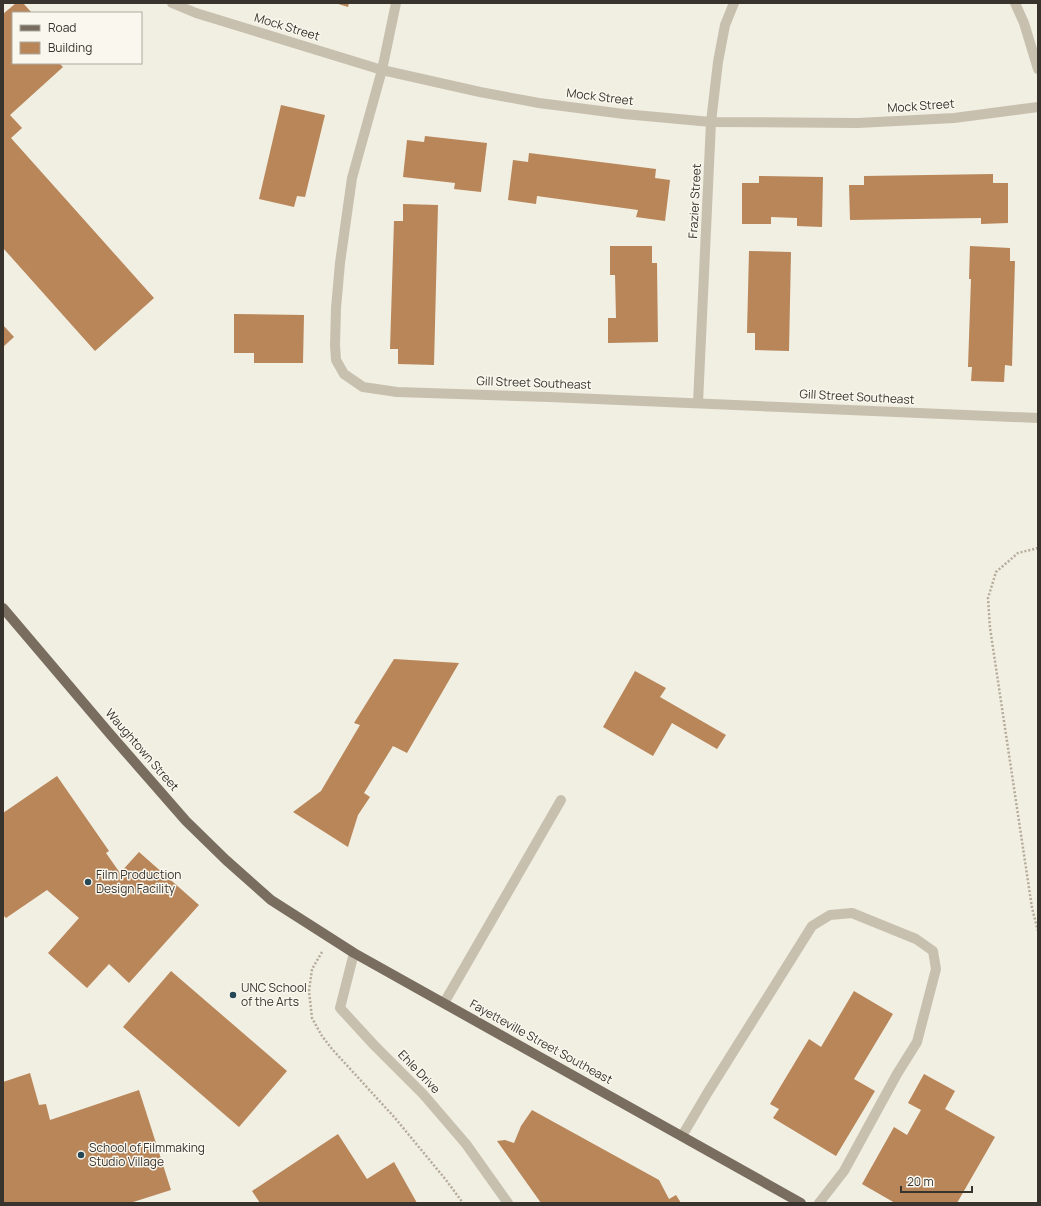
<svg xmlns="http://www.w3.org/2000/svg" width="1041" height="1206" font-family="Manrope,sans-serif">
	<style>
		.building { fill: #b88659 }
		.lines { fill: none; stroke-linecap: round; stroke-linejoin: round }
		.path { stroke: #b4ab99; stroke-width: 2.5; stroke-dasharray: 2 2; stroke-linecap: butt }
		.service { stroke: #c8c0af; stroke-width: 10 }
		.minor { stroke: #c8c0af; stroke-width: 10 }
		.primary { stroke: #786d5f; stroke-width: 10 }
		.poi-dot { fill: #264755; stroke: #f9f7ee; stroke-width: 1.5 }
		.labels { text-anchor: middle; stroke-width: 3; stroke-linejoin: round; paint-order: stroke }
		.street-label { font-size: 12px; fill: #38332c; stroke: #f9f7ee }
		.poi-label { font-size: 12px; fill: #38332c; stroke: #f9f7ee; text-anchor: start }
	</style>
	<rect width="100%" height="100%" fill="#f1eee2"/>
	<g class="building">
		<polygon points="16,3 23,3 32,13 13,13 13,63 59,63 63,67 10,115 22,128 11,138 154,298 95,351 3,248 3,14"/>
		<polygon points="335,3 349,3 348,7"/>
		<polygon points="281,105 325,115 305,197 297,196 294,207 259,199"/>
		<polygon points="425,136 487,143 481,192 454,189 455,183 403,177 407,140 424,142"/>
		<polygon points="529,153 656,169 655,178 670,180 665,221 636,217 638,210 537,196 536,204 508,200 513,160 528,162"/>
		<polygon points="993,174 993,183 1008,183 1008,223 981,224 981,218 850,220 849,185 864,185 864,176"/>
		<polygon points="759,176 823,177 822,227 797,226 797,218 771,217 771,224 742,224 742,183 759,183"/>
		<polygon points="403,204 438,205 434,365 398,364 398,349 390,349 394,221 403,221"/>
		<polygon points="610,246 652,246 652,263 657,263 658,342 608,343 608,318 616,318 615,275 610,275"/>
		<polygon points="970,246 1010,248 1010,261 1015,261 1012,366 1005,365 1004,382 971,381 972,367 968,367 971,279 969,279"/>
		<polygon points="749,251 791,252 789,351 755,350 755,333 747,333"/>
		<polygon points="234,314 304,315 303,363 254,363 254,353 234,353"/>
		<polygon points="3,325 14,337 3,347"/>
		<polygon points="394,659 459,663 407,753 393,746 364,793 370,797 358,815 348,847 293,812 321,791 360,725 354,723"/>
		<polygon points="635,671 666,688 660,697 726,735 717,749 672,723 653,756 603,727"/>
		<polygon points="57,776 109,851 106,853 120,873 139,852 199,905 129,983 109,964 87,988 48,953 79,918 47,890 6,918 3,915 3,813"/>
		<polygon points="171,971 287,1071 239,1127 123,1027"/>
		<polygon points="854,991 893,1014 854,1079 875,1091 836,1156 773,1118 779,1109 770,1104 809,1039 821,1047"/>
		<polygon points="30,1073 39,1105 46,1104 50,1120 139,1090 171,1190 130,1203 3,1203 3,1082"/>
		<polygon points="924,1074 955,1091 945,1109 995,1137 957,1203 895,1203 862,1184 894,1127 907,1135 921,1110 908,1103"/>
		<polygon points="532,1110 659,1180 669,1199 676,1195 681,1203 541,1203 497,1141 505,1140 514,1143 521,1126"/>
		<polygon points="338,1134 367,1179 394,1162 417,1203 260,1203 252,1191"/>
	</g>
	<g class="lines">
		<g class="path">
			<polyline points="1038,548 1018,553 996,572 988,598 990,628 1032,908 1038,931"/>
			<polyline points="322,952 312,969 309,991 312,1018 322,1036 332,1049 395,1118 446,1180 463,1203"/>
		</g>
		<g class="service">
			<polyline points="444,1003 561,800"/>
			<polyline points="682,1136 708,1092 812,926 830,915 852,913 916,939 933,951 936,969 917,1042 897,1074 844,1171 819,1203"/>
		</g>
		<g class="minor">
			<polyline points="172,3 196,13 382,70 480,92 539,103 624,114 711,122 858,123 954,118 1038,107"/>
			<polyline points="396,3 382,70 352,178 340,263 336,308 335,345 336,360 344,374 363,387 397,392 549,397 1038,418"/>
			<polyline points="1015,3 1024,23 1038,69"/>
			<polyline points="698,403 711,122 718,62 725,25 734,3"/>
			<polyline points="354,953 340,1008 374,1045 423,1094 466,1144 508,1203"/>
		</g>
		<polyline class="primary" points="3,608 110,734 186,821 226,860 271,900 354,953 801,1203"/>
	</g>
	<g class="poi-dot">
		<circle cx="88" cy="882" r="4"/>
		<circle cx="233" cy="995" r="4"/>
		<circle cx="81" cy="1155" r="4"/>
	</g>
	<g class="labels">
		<g class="street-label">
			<text transform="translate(287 27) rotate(17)" y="4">Mock Street</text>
			<text transform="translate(600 97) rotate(7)" y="4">Mock Street</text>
			<text transform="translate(921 106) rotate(-4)" y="4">Mock Street</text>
			<text transform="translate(695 201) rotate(-87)" y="4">Frazier Street</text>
			<text transform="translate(534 383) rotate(2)" y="4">Gill Street Southeast</text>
			<text transform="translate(857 397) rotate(3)" y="4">Gill Street Southeast</text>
			<text transform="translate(142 750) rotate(49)" y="4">Waughtown Street</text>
			<text transform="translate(541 1042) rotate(29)" y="4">Fayetteville Street Southeast</text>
			<text transform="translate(419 1072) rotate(46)" y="4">Ehle Drive</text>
		</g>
		<g class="poi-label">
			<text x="96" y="879">Film Production<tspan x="96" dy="14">Design Facility</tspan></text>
			<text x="241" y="992">UNC School<tspan x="241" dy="14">of the Arts</tspan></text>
			<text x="89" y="1152">School of Filmmaking<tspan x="89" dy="14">Studio Village</tspan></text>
		</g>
	</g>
	<rect width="1041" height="1206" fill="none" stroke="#38332c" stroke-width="8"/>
	<rect x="12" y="12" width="130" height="52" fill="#f9f7ee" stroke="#aca9a0"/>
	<rect x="20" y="25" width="20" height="6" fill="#786d5f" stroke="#aca9a0"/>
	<text x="48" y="32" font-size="12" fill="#38332c">Road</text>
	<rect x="20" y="42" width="20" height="12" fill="#b88659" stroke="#aca9a0"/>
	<text x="48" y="52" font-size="12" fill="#38332c">Building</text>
	<path d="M901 1186v6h71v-6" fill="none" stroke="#38332c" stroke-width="2"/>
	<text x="907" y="1186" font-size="12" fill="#38332c" stroke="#f9f7ee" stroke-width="3" paint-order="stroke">20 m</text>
</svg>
